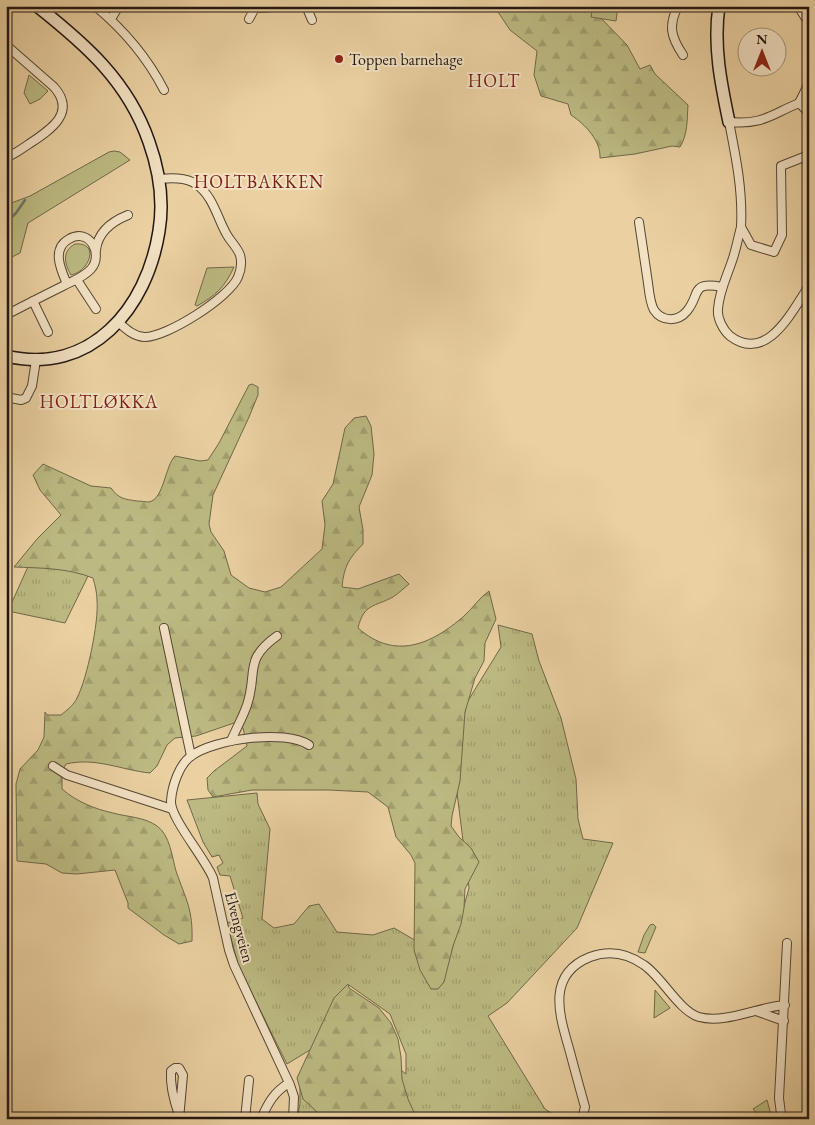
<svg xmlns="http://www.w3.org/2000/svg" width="815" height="1125" font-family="'EB Garamond',serif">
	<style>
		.grass { fill: url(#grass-tufts); stroke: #6f684a }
		.forest { fill: url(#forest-firs); stroke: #6f684a }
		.green { fill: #bcba82; stroke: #6f684a }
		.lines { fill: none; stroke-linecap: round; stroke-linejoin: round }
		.stream { stroke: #6b766f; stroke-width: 2.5 }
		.street-casing { stroke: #544635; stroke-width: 10 }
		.secondary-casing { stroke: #221711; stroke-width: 14 }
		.street { stroke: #f2e1c3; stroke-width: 8 }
		.secondary { stroke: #f2e1c3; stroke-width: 11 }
		.poi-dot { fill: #8f2418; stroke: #f2e1c3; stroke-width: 2 }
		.labels { text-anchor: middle; stroke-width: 4; stroke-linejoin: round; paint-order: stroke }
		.poi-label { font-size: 16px; fill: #221711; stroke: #f2e1c3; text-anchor: start }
		.street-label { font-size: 16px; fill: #221711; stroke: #f2e1c3 }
		.neighbourhood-label { font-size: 18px; letter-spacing: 1px; fill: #7a1f14; stroke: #f2e1c3 }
	</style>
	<defs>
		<pattern id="grass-tufts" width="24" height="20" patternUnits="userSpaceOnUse" patternTransform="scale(1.25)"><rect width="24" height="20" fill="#bcba82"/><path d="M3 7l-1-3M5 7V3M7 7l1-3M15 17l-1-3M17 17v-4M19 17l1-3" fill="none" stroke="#a19f6f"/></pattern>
		<pattern id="forest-firs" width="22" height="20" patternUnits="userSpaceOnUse" patternTransform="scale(1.25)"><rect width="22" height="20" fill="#bcba82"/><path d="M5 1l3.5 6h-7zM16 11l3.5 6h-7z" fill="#a19f6f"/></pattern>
	</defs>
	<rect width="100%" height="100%" fill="#ebd1a2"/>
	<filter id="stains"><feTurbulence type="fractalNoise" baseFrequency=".004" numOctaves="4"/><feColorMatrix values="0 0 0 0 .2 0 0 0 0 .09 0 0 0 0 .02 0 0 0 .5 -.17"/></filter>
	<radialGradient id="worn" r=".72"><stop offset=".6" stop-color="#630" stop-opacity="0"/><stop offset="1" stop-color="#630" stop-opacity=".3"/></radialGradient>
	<g class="grass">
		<polygon points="31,560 91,570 65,623 8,611"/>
		<polygon points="498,625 532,634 539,661 561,718 576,779 578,819 583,839 613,843 577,928 507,1003 488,1016 545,1109 561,1119 297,1119 300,1104 300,1085 387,1059 406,1074 406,1054 390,1014 349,985 318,1045 287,1064 239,968 227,923 243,918 230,876 220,875 217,867 223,863 219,855 212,857 203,842 187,800 257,793 258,804 270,829 262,919 274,928 294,924 309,906 319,904 337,932 373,935 394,928 449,960 469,888 455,777 466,704 501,647"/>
	</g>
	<g class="forest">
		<path d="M494,6H581L596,13L627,45L640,69L650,65L655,74L688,105C687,119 688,134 680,147L672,146L635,154L600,158C601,141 585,124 571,115L568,104L541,96L534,75L537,51L510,30Z"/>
		<path d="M252,384L258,387V395L249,417L213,495L209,524L211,532L224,551L231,575L249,588L265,592L281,587L322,549L325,525L322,501L333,484L345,428L354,418L366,416L371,426L374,454L372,475L359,507L363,530V544C349,558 344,566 342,587L358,589L399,574L409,584C404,588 399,593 393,597C375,607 364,603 358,628C395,661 432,644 464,616C473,608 479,598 489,591L496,619L485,643L484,661L475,678L465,712L460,781L452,816L451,826L459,837L471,848L479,862L465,889L464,908L461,924L453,946L444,982L438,989H431L420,970L414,950L415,863L411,855L396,837L388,807L368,792L329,790H252L213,797L208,790L207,778L214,771L247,746L243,728L234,723L196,736L175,738L167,745L157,766L150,773C121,770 96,757 66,764L62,771V789C77,802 95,809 113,813C127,817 145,817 157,826C170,835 172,857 176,871C186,900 193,909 192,941L179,944L164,935L128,908V903L115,870L77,874L62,873L46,864L17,861L16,784L20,769L38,750L44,737L45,712L47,715H61C67,710 74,705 77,698C87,679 99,622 97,600C97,593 95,585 93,578C68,568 40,568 14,567L37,539L61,515L40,490L33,475L43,464L91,486L111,488C119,499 124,499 137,501C141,501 146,502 149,502C164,499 165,466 175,456L200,461L208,460L219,443L249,385Z"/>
		<polygon points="348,984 349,988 379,1008 391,1023 398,1039 401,1057 402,1079 408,1099 417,1119 330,1119 318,1113 303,1099 297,1078 334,998"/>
	</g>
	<g class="green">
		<polygon points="593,6 618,6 616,21 591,17"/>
		<polygon points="29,75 48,91 40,99 30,104 24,93"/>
		<polygon points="114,151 120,152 130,160 28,223 20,253 6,260 6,205 30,196 109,152"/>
		<path d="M75,244C100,242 90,271 71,275C64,263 62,251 75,244Z"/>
		<path d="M234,267C225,287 215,296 197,306L195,305L207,268Z"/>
		<polygon points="653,924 656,927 645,953 638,952 644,935 650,925"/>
		<polygon points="655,990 670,1008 654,1018"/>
		<polygon points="767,1100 771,1115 766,1118 758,1115 753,1109"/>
	</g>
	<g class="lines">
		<polyline class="stream" points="6,223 16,213 25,200"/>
		<g class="street-casing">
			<g id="street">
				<path d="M95,6C124,30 147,57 164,90"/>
				<polyline points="258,6 261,8 286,6"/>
				<polyline points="306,6 312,20"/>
				<path d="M678,6C668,26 671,37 683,55"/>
				<polyline points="798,6 805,17 809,19"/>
				<polyline points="111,19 119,6"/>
				<polyline points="249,19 256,6"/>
				<path d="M6,45L54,87C77,113 50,130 29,144C22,149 14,154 6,158"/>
				<path d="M799,103C770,115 763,125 729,122C736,157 743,192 741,227C738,238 736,250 732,261C727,276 719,292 718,309C717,318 723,330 730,336C767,364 792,311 809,286"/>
				<polyline points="799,103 809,83"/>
				<polyline points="799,103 809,113"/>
				<path d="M639,222C642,242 645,263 648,283C649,291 650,303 654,310C662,322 678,322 687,311C701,294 690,281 722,287"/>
				<polyline points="741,227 751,245 774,252 782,235 781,166 809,155"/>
				<path d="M96,250C98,231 113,221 128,215"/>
				<polyline points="77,280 96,309"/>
				<polyline points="33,301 48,332"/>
				<path d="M6,315C25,305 43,296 61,287C72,281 83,278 91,269C104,254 89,227 69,239C51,249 61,270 67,284"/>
				<path d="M118,322C126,329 133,336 144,337C166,338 230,297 238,277C241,270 242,262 240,255C237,247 231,242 227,235C217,218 214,197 196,184C185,177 171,178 159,179"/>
				<polyline points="6,397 21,400 26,398 32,386 36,360"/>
				<polyline points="164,628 191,756"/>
				<path d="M231,741C236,729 243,717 247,705C258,673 243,660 277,636"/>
				<polyline points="53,766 67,775 172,809"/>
				<polyline points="756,1011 784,1021"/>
				<path d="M179,1119L183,1075L179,1068H175L171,1071C170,1086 174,1101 179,1115"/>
				<polyline points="245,1119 249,1080"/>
				<path d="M261,1119C268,1103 274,1092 289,1083"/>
				<path d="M293,1119L294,1097L290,1085L234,965L229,950L213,878C205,858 170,818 171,801C172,786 179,765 191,756C214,739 285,729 309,745"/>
				<path d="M582,1119L585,1107C580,1089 575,1071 570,1052C560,1017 545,975 590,957C609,950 627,953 644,965C662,977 679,1011 699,1017C725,1024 758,1007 785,1005"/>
				<polyline points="784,1119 781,1114 779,1098 787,943"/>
			</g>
		</g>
		<g class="secondary-casing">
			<g id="secondary">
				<path d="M719,6C713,45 721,84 729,122"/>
				<path d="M6,356C91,376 147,308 159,231C164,201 159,170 149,142C128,81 85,44 37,6"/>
			</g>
		</g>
		<use href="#street" class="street"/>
		<use href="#secondary" class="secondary"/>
	</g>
	<circle class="poi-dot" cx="339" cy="59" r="5"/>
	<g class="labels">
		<g class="poi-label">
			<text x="349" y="65">Toppen barnehage</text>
		</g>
		<g class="street-label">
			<text transform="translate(240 927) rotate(75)" y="6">Elvengveien</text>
		</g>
		<g class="neighbourhood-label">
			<text x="494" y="87">HOLT</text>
			<text x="259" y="188">HOLTBAKKEN</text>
			<text x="99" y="408">HOLTLØKKA</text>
		</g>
	</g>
	<rect width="815" height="1125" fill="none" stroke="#ebd1a2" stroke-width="25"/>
	<rect x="8" y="8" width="800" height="1110" fill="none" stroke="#221711" stroke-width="2.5"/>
	<rect x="12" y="12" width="790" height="1100" fill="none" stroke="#221711"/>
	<g transform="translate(762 52)"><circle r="24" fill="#f2e1c3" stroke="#9f907c"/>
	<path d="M0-4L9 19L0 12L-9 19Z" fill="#8f2418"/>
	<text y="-8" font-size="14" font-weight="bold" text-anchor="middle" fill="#221711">N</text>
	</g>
	<rect width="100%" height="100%" filter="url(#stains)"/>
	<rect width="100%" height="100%" fill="url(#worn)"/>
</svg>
